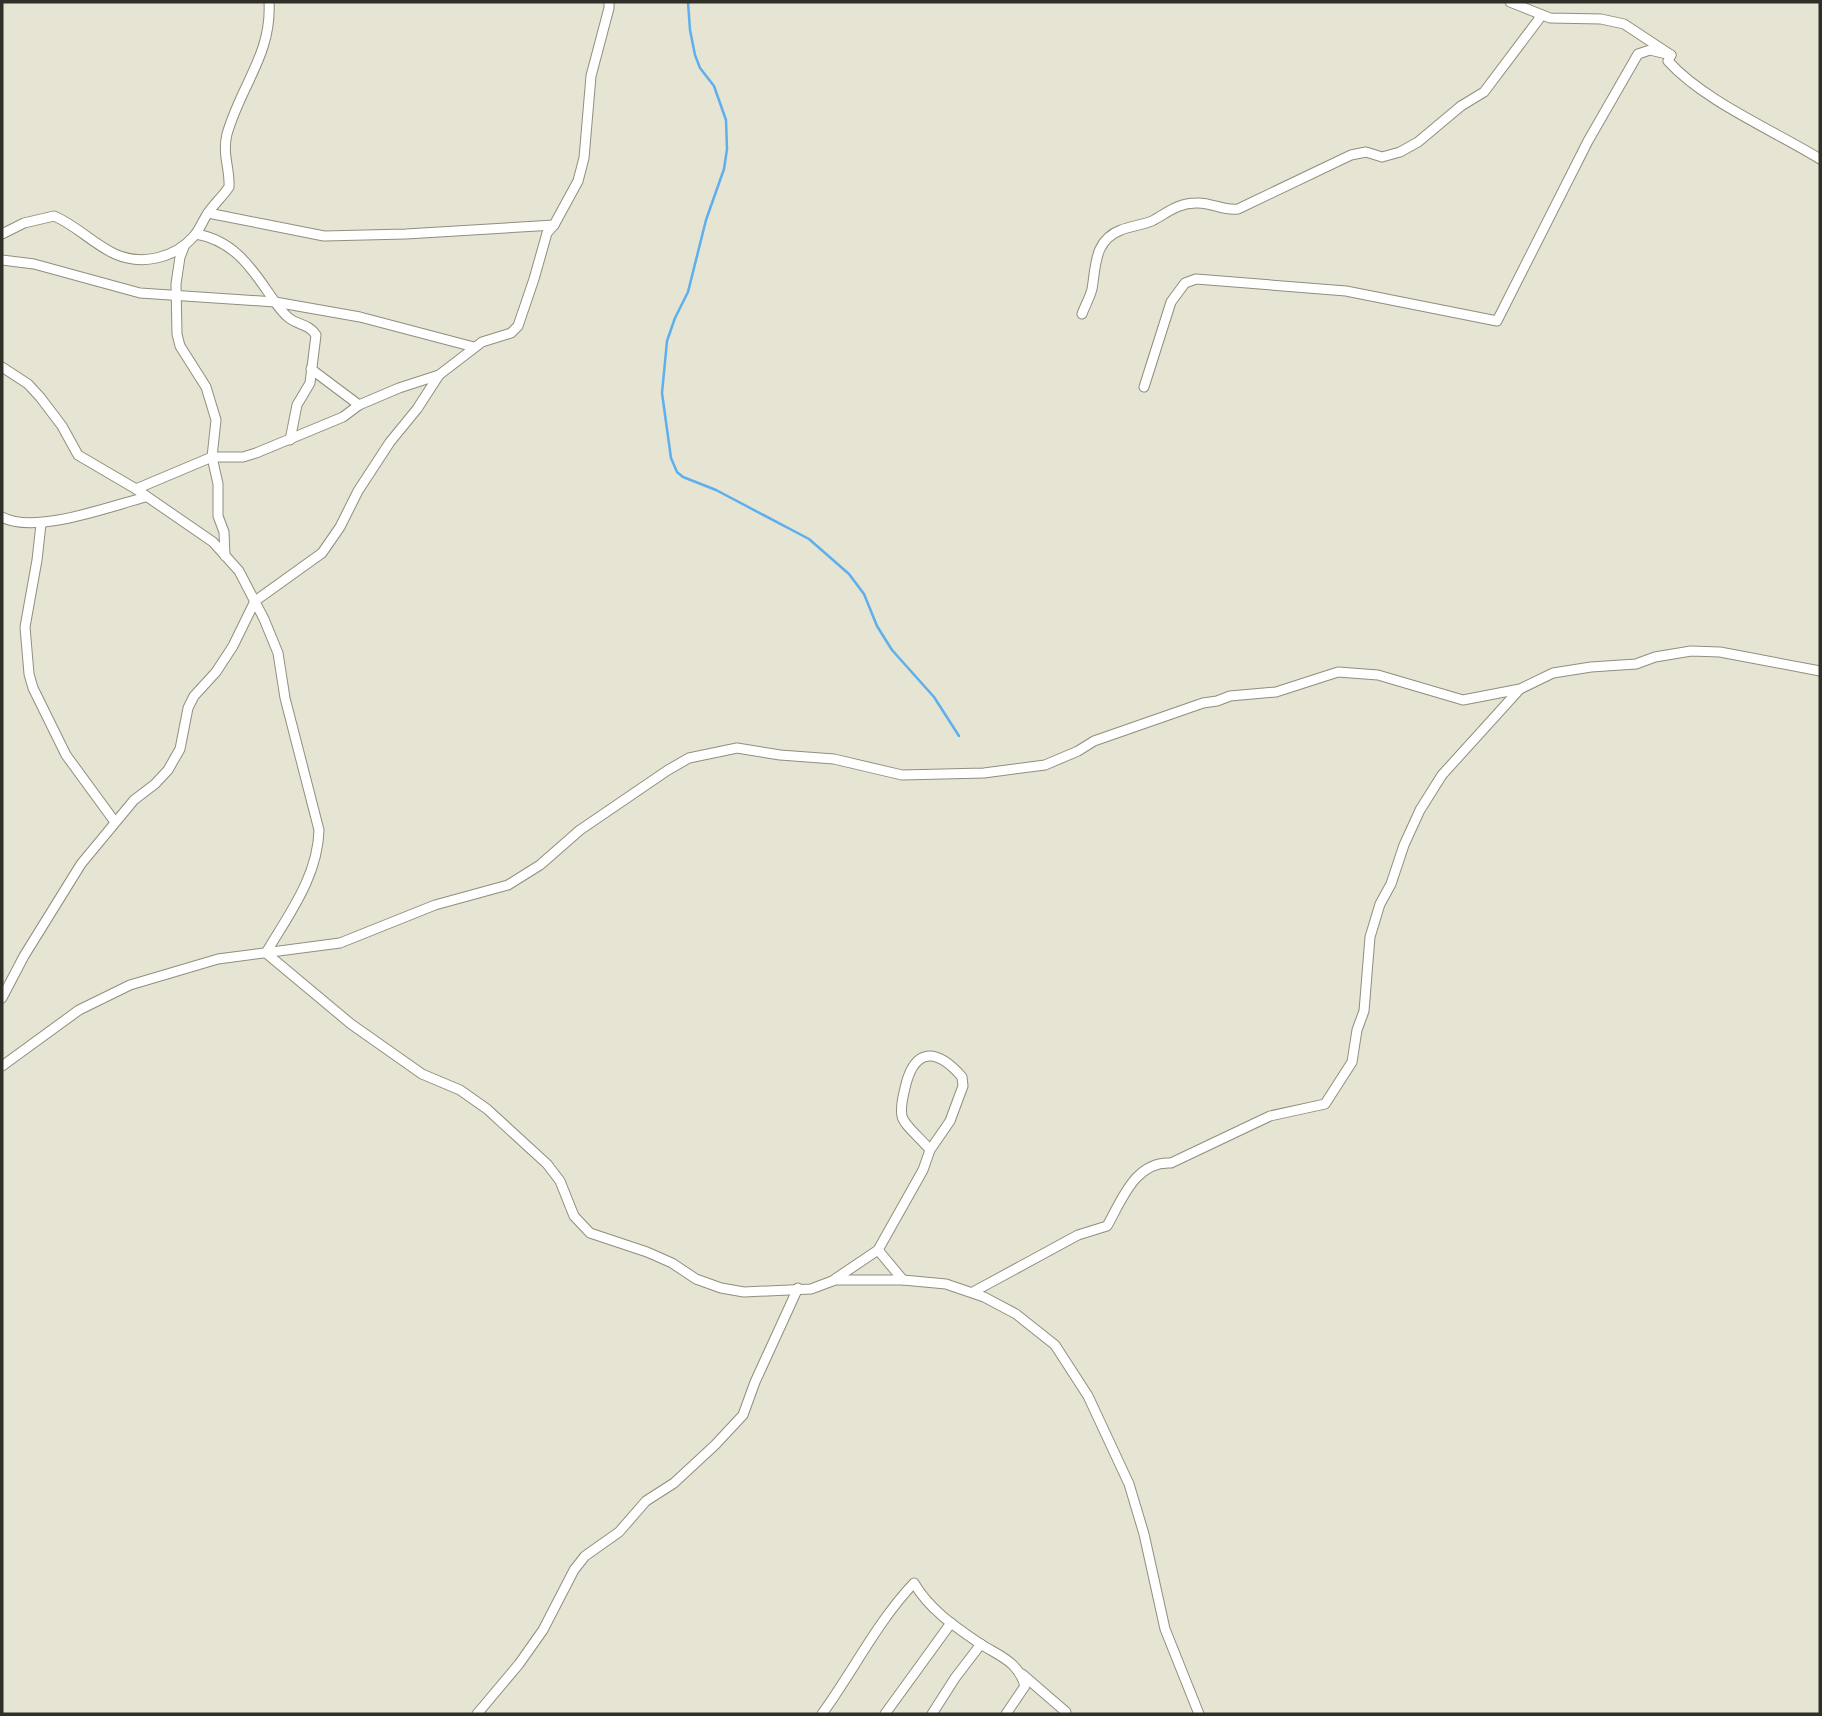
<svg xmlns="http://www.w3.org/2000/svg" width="1822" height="1716" font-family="Montserrat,sans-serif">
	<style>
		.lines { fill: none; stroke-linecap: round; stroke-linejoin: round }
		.stream { stroke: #5dafed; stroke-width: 2.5 }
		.minor-casing { stroke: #908e7e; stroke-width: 11 }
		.minor { stroke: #fff; stroke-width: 9 }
	</style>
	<rect width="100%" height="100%" fill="#e6e4d2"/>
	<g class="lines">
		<polyline class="stream" points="688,2 690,30 695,55 700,68 714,86 726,120 727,149 724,169 706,220 688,292 675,318 667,341 662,393 671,458 677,472 683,477 716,490 809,539 849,574 864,594 877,626 892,650 934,697 959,736"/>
		<g class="minor-casing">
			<g id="minor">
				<path d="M1510,2L1550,18L1601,19L1624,24L1671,55L1668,61C1704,101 1773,130 1820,159"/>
				<polyline points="208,213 324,236 406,234 554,225"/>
				<path d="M2,234L24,223L54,216C76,225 93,244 115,254C142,266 175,258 194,236C200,229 203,220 208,213C214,204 223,196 229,187C230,168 222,155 227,134C241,85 272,54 269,2"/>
				<path d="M196,234C231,240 249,264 268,292C274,300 280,311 289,318C298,325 309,324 316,335L310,383L297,405L290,440"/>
				<polyline points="184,247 180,257 176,284 177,334 180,346 206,387 216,420 212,457 218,484 218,516 224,532 225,556"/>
				<polyline points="2,260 34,264 140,293 275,302 360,317 474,347"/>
				<path d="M1082,314C1085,306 1090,297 1092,289C1096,266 1094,240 1121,230C1131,226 1142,225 1152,221C1167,213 1178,203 1196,203C1211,202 1223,211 1238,209L1351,155L1366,152L1382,157L1400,152L1418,142L1461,106L1484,92L1542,15"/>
				<polyline points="2,367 28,384 40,397 62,426 78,455 136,489 212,457 243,457 256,453 343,417 359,405 399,388 439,375"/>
				<polyline points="311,369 359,405"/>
				<polyline points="1144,387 1171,302 1185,283 1196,279 1346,291 1497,321 1588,141 1638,54 1650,50 1671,55"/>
				<path d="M136,489L213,542L239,571L264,619L278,653L285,698L319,830C318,876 289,914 266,953"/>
				<path d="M2,517C35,535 110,506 146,497"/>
				<polyline points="41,524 37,560 25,627 29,674 33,688 66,755 115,822"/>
				<polyline points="266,953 351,1024 422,1074 460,1090 487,1109 547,1164 560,1181 574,1216 590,1233 647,1252 672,1263 696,1279 721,1288 744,1292 811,1289 835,1280 903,1280 946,1284 984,1297 1016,1314 1055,1345 1088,1396 1129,1484 1144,1534 1165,1629 1199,1714"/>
				<polyline points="2,998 24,956 81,864 134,800 155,784 168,770 180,749 188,708 194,696 216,672 233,646 255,601 322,553 340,527 358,491 390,442 417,409 439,375 482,342 511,333 518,326 534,279 547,233 554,225 578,181 584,158 591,76 609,8 609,2"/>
				<polyline points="2,1066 79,1010 130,985 218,959 340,943 435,905 508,885 540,865 580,830 668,770 689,758 737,748 780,755 834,759 902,775 984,773 1045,765 1078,751 1094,741 1203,703 1217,701 1230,696 1276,692 1338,672 1378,675 1463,700 1520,689 1553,673 1591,667 1636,664 1655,657 1691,651 1720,652 1820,671"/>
				<polyline points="878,1250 903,1280"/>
				<path d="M835,1279L878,1250L923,1170L930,1150L950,1121L963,1086L962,1077C936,1047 914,1048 905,1088C903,1097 900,1107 902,1116C904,1126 923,1140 930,1150"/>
				<path d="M973,1292L1078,1235L1107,1226C1122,1200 1135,1161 1171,1163L1270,1116L1325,1104L1352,1062L1357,1030L1364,1011L1370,937L1380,904L1391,884L1404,845L1420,810L1442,775L1519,690"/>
				<polyline points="1022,1674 1066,1712 1064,1714"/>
				<polyline points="477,1714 519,1664 543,1630 574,1570 585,1556 619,1532 646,1501 674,1483 715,1445 743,1415 755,1382 798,1288"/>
				<path d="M822,1714C854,1670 877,1622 914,1583C929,1609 954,1626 979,1643C999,1656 1018,1661 1025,1686L1006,1714"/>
				<polyline points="885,1714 951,1623"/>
				<polyline points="932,1714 955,1678 981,1644"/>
			</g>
		</g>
		<use href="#minor" class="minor"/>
	</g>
	<rect width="1822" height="1716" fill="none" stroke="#302f28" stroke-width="7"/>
</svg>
